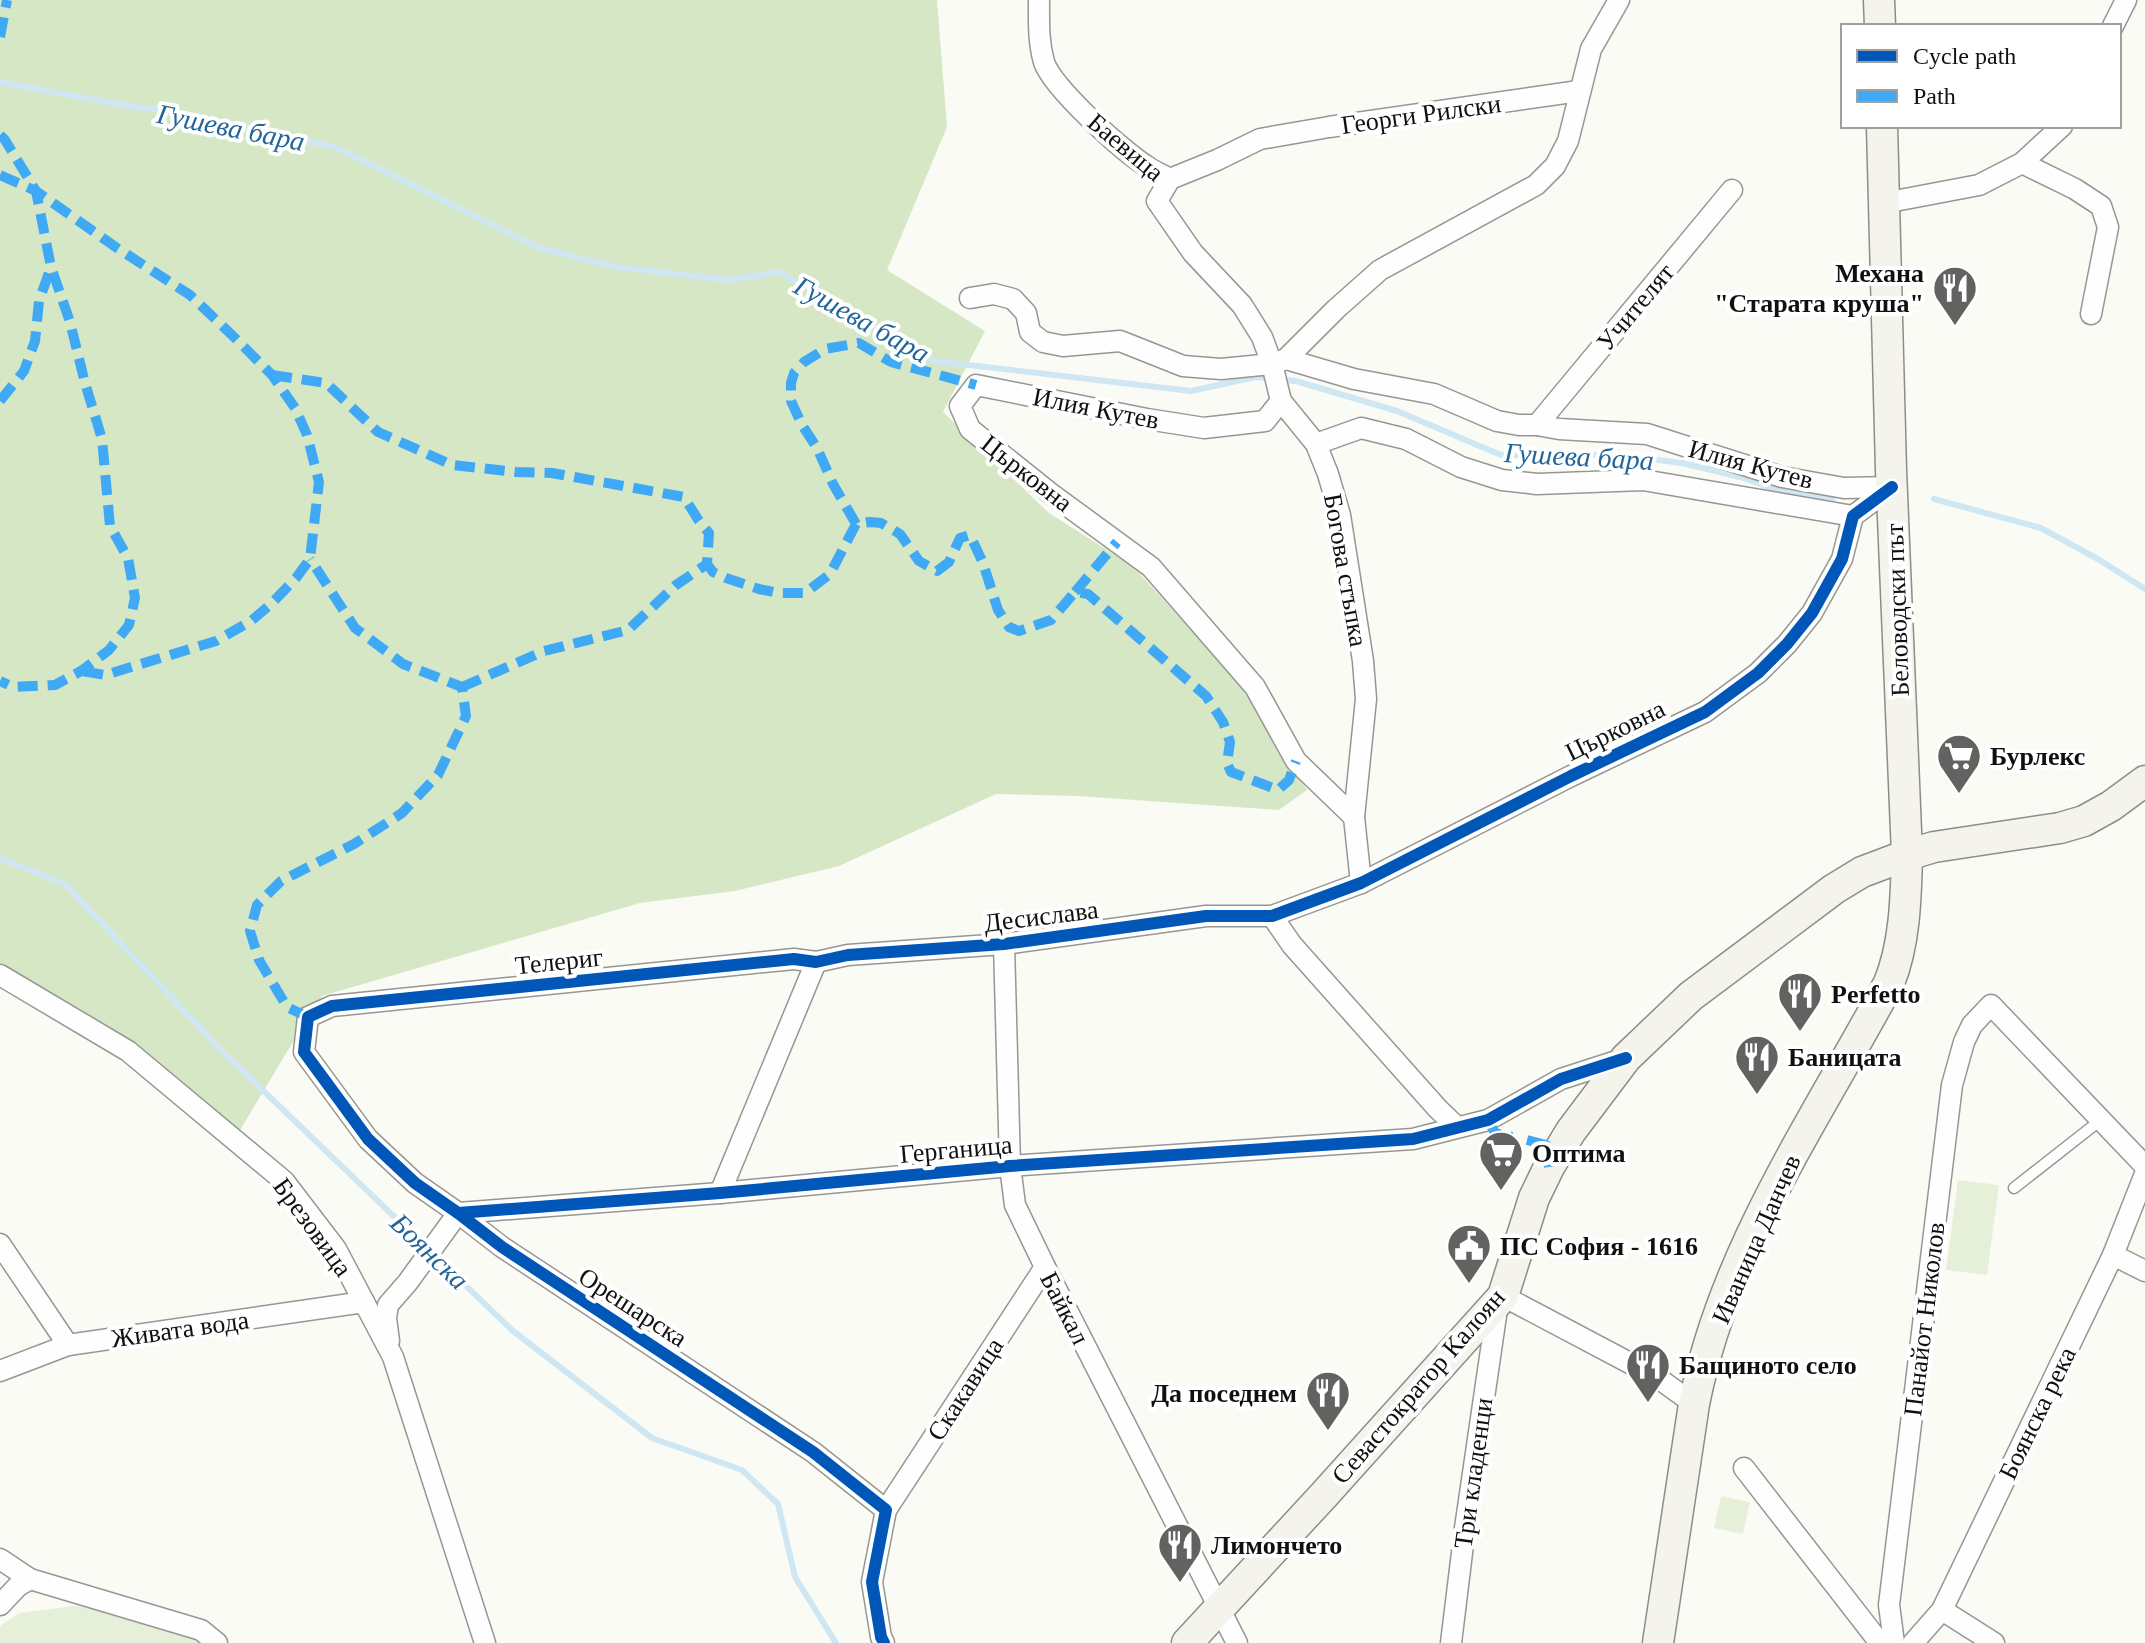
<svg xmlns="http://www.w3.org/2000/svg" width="2145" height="1643" font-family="Georgia,serif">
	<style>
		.green { fill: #e6f0d8 }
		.forest { fill: #d6e7c6 }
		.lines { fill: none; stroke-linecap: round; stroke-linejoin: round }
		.stream { stroke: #cfe7f3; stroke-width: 6 }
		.lane-casing { stroke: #969694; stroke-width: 13 }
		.street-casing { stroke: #969694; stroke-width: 23 }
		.secondary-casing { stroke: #8c8c8a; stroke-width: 33 }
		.lane { stroke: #fefefe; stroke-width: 10 }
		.street { stroke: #fefefe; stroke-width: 20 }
		.secondary { stroke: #f5f4ec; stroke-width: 30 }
		.quiet { stroke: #3fa9f5; stroke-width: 10; stroke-dasharray: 20 10; stroke-linecap: butt }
		.cycleway-casing { stroke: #fff; stroke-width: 17 }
		.cycleway { stroke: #0057b8; stroke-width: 12 }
		.labels { text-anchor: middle; stroke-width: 8; stroke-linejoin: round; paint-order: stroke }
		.street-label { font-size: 26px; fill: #101010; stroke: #fff }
		.poi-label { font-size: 26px; font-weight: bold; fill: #101010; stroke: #fff; text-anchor: start }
		.water-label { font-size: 28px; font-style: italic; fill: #226599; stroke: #fff }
	</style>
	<rect width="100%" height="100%" fill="#fbfbf6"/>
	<g class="green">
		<polygon points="1958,1180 1999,1185 1987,1275 1946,1270"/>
		<polygon points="1721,1496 1750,1502 1743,1534 1714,1528"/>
		<polygon points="82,1605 206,1641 207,1643 0,1643 0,1626 19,1613"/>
	</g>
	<polygon class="forest" points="0,0 937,0 947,127 887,270 985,331 943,412 1049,513 1134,567 1252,698 1307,790 1279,810 1077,796 996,794 839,866 735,891 640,903 322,996 308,1017 234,1140 128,1051 0,975"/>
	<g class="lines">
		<g class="stream">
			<polyline points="0,82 134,107 165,110 335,147 539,248 616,267 729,280 779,272 935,361 1191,391 1256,377 1296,381 1397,411 1501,455 1619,455 1682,463 1744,478 1776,490 1833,498"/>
			<polyline points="1934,499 2041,528 2098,559 2145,589"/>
			<polyline points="0,858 65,884 220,1049 513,1331 652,1438 742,1470 778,1504 795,1577 836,1643"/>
		</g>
		<g class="lane-casing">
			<polyline id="lane" points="2014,1188 2102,1119"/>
		</g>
		<g class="street-casing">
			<g id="street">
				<path d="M1039,0C1039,21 1038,41 1044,62C1052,87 1124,153 1148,167C1155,172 1163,175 1170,179L1157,201L1193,253L1242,305L1262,337L1272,364L1281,401L1316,444L1328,474L1340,515L1363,661L1366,699L1354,817L1361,883"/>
				<polyline points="2113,26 2126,0"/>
				<polyline points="2022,163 2075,189 2101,206 2108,227 2091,314"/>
				<polyline points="1170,179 1217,160 1260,139 1329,127 1579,91"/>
				<polyline points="1884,203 1979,185 2022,163 2062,126"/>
				<polyline points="970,298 994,294 1013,299 1026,313 1030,332 1043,342 1063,346 1120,341 1183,366 1221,369 1272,364 1286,359 1336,309 1380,270 1536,185 1555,166 1568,141 1591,49 1619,0"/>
				<polyline points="1286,359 1354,379 1434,394 1497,421 1519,425 1537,425 1559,429 1647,434 1782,477 1844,488 1892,487"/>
				<polyline points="1281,401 1265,421 1204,428 1147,419 976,385 960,406 970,429 1050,493 1151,567 1255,687 1296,761 1354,817"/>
				<polyline points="1537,425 1732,190"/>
				<polyline points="1316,444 1361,428 1406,439 1461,467 1502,480 1537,484 1643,480 1853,516"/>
				<polyline points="1272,916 1292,945 1438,1109 1457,1127"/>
				<polyline points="1004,944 1010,1166 1015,1205 1045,1267 1237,1643"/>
				<polyline points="0,975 128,1051 284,1181 336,1249 393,1357 485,1643"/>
				<polyline points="720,1193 816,962"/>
				<polyline points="458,1213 720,1193 1010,1166 1413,1139 1488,1120 1561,1079 1626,1058"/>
				<polyline points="0,1244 68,1345"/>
				<polyline points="2113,1255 2145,1271"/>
				<polyline points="1503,1296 1658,1378 1694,1404"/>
				<polyline points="389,1341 386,1318 388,1305 408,1282 458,1213"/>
				<polyline points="0,1371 68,1345 364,1302"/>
				<polyline points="1744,1468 1880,1643"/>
				<polyline points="886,1510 1045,1267"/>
				<polyline points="0,1559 30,1579 201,1630 217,1643"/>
				<polyline points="0,1605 18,1586 30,1579"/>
				<polyline points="1942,1610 1994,1643"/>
				<polyline points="884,1643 881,1637 872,1582 886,1510 813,1452 502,1247 458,1213 415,1183 368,1139 304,1052 308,1017 332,1006 794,959 816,962 848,955 1004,944 1206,916 1272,916 1361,883 1571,776 1705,712 1758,673 1787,644 1812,613 1842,559 1853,516 1892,487"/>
				<polyline points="1451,1643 1465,1528 1498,1302"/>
				<polyline points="1894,1643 1889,1605 1952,1085 1964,1042 1972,1025 1991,1005 2145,1166"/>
				<polyline points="1913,1643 1942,1610 2113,1255 2145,1174"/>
			</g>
		</g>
		<g class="secondary-casing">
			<g id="secondary">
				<polyline points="1879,0 1880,26"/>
				<polyline points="1187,1643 1323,1496 1503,1296 1534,1198 1549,1167 1571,1131 1626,1058 1691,996 1834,889 1862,872 1907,855 1934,847 2060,828 2084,821 2111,806 2145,781"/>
				<path d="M1658,1643L1694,1404C1724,1250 1816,1119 1889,983C1905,944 1906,897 1907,855L1891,470L1882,126"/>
			</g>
		</g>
		<use href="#lane" class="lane"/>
		<use href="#street" class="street"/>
		<use href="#secondary" class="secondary"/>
		<g class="quiet">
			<polyline points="0,37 7,0"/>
			<polyline points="0,135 5,140 36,191 51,267 70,322 85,383 102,439 110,526 128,558 135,598 129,625 109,650 81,671 55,685 13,687 0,681"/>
			<polyline points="0,175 36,191 117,248 190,295 235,338 272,375 295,408 307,435 319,482 310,559 296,578 271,604 251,621 216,641 105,675 81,671"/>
			<polyline points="272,375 326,383 378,432 452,465 516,472 552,473 684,497 699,521 709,533 707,564 713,572 726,578 759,589 778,593 805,593 830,574 856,524 870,522 881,523 900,534 919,561 937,571 949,562 960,538 970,535 983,563 998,610 1009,627 1019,631 1051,620 1075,592 1088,594 1206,696 1223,722 1230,742 1227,763 1231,772 1278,790 1289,780 1296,761"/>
			<polyline points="0,401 24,371 35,341 39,301 51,267"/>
			<polyline points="856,524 833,484 817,448 802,425 791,401 791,383 794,373 804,362 825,349 859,343 891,362 976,385"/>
			<polyline points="1075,592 1117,542"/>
			<polyline points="462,687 544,651 628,630 676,585 707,564"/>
			<polyline points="308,1017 287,1007 259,960 250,931 257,905 281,881 354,844 402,813 438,775 466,716 462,687 403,664 355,628 310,559"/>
			<polyline points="1488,1120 1495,1133 1512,1137"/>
			<polyline points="1527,1140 1546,1145 1549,1167"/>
		</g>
		<g class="cycleway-casing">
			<g id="cycleway">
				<polyline points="458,1213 720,1193 1010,1166 1413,1139 1488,1120 1561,1079 1626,1058"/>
				<polyline points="884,1643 881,1637 872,1582 886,1510 813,1452 502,1247 458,1213 415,1183 368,1139 304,1052 308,1017 332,1006 794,959 816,962 848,955 1004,944 1206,916 1272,916 1361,883 1571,776 1705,712 1758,673 1787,644 1812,613 1842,559 1853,516 1892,487"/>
			</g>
		</g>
		<use href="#cycleway" class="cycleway"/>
	</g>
	<defs>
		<g id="restaurant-pin" transform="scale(2.3)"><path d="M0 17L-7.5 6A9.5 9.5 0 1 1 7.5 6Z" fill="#626260" stroke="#fff"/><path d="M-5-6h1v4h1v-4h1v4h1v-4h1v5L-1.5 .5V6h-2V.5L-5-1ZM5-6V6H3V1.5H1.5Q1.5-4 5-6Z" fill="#fff"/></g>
		<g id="supermarket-pin" transform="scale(2.3)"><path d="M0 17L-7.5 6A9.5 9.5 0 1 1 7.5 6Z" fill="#626260" stroke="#fff"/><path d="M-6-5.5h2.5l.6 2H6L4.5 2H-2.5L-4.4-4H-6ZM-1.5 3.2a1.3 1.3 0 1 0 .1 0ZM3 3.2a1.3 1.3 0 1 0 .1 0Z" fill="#fff"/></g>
		<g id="civic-pin" transform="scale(2.3)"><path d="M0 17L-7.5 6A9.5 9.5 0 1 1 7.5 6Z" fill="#626260" stroke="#fff"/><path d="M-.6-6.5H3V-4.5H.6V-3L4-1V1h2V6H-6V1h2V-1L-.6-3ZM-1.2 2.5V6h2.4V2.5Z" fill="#fff"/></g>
	</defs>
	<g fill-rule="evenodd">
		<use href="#restaurant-pin" x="1955" y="288"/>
		<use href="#supermarket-pin" x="1959" y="756"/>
		<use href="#restaurant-pin" x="1800" y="994"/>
		<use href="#restaurant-pin" x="1757" y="1057"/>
		<use href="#supermarket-pin" x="1501" y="1153"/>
		<use href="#civic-pin" x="1469" y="1246"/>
		<use href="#restaurant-pin" x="1648" y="1365"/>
		<use href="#restaurant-pin" x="1328" y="1393"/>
		<use href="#restaurant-pin" x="1180" y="1545"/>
	</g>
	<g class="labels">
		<g class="street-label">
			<text transform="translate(1421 114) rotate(-8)" y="9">Георги Рилски</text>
			<text transform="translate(1126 147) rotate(40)" y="9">Баевица</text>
			<text transform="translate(1635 307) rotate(-50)" y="9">Учителят</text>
			<text transform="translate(1096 408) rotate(11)" y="9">Илия Кутев</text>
			<text transform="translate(1751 464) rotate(15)" y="9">Илия Кутев</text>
			<text transform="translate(1027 473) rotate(38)" y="9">Църковна</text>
			<text transform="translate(1346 570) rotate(80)" y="9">Богова стъпка</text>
			<text transform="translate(1897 610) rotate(-92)" y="9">Беловодски път</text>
			<text transform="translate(1615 730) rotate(-26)" y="9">Църковна</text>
			<text transform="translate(1041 916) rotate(-7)" y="9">Десислава</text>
			<text transform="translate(559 961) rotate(-6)" y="9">Телериг</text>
			<text transform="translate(956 1149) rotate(-5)" y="9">Герганица</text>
			<text transform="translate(313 1227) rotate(54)" y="9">Брезовица</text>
			<text transform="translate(1756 1239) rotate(-66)" y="9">Иваница Данчев</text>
			<text transform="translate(633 1307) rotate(33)" y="9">Орешарска</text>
			<text transform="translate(1065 1308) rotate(63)" y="9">Байкал</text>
			<text transform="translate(1924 1319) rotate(-83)" y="9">Панайот Николов</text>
			<text transform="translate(180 1329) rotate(-8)" y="9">Живата вода</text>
			<text transform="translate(1418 1386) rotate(-49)" y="9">Севастократор Калоян</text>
			<text transform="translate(965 1389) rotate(-57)" y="9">Скакавица</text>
			<text transform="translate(2037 1413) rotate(-64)" y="9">Боянска река</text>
			<text transform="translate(1473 1473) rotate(-82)" y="9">Три кладенци</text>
		</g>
		<g class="poi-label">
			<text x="1924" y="282" text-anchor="end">Механа<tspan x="1924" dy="30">"Старата круша"</tspan></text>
			<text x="1990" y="765">Бурлекс</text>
			<text x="1831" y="1003">Perfetto</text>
			<text x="1788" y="1066">Баницата</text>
			<text x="1532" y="1162">Оптима</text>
			<text x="1500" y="1255">ПС София - 1616</text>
			<text x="1679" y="1374">Бащиното село</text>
			<text x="1297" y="1402" text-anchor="end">Да поседнем</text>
			<text x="1211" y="1554">Лимончето</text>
		</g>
		<g class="water-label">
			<text transform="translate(231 127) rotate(11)" y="10">Гушева бара</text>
			<text transform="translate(862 319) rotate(29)" y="10">Гушева бара</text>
			<text transform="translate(1579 456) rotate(3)" y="10">Гушева бара</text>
			<text transform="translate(430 1251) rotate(44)" y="10">Боянска</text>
		</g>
	</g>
	<rect x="1841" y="24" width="280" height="104" fill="#ffffff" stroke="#9f9f9f" stroke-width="2"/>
	<rect x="1857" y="50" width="40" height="12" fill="#0057b8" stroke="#9f9f9f" stroke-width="2"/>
	<text x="1913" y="64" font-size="24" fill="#101010">Cycle path</text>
	<rect x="1857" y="90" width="40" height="12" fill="#3fa9f5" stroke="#9f9f9f" stroke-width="2"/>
	<text x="1913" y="104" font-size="24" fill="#101010">Path</text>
</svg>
